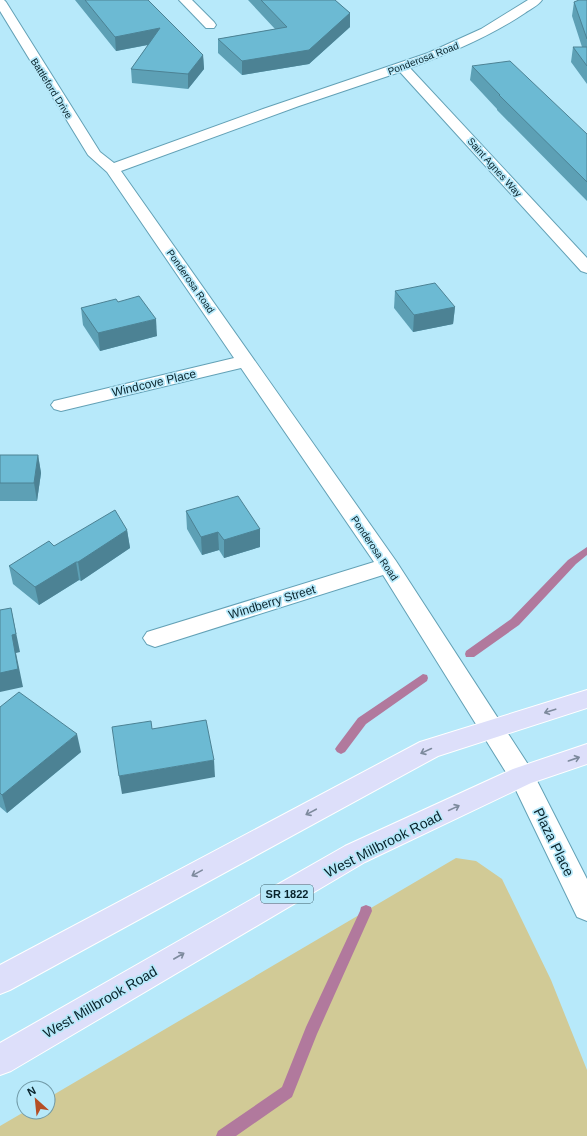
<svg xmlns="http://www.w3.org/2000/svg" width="587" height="1136" font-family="Arial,sans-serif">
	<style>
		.green { fill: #d1ca96 }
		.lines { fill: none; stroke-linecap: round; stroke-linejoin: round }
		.stream { fill: #b1799d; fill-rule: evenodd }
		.minor-casing { stroke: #63a1b6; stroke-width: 2 }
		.major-casing { stroke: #fff; stroke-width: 2 }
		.minor { fill: #fff; fill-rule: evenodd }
		.major { fill: #dddffa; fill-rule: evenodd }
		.wall { fill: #5da0b5 }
		.shaded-wall { fill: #4c8294 }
		.building { fill: #6cbad3; stroke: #4c8294 }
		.oneway { stroke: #7d8a9d }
		.labels { text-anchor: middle; stroke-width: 3.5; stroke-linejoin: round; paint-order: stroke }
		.far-street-label { font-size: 10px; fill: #08232b; stroke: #b7e9fa }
		.shield { fill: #b7e9fa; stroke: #3c5e69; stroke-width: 1 }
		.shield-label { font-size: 11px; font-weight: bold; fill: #08232b }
		.street-label { font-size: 12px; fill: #08232b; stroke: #b7e9fa }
		.near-street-label { font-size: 14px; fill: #08232b; stroke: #b7e9fa }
	</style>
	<rect width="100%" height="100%" fill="#b7e9fa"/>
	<polygon class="green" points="456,858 476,861 502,879 551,980 587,1070 587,1136 0,1136 0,1126 24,1112 48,1112 48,1098"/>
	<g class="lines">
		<g class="stream">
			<polygon points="587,547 587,555 576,564 519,625 474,657 466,657 465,654 466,651 511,619 568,560"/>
			<polygon points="423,674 427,675 428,678 427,681 366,724 345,752 341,754 337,752 335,749 337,746 358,718"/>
			<polygon points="366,905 371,907 372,911 317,1034 292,1097 236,1136 216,1136 218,1131 282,1087 306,1027 360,911 361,907"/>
		</g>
		<g class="minor-casing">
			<g id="minor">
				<path d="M0,0H4L6,2L100,152L114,163L263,109L428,53L481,29L528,0H542C538,6 530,9 525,13C489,37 450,53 410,68L587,258V273L581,271L400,72L299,106L121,171L396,561L531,769L587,879V921L577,917L512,782L383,575L155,647L147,644L143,638L147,632L374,562L241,368L61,411L54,409L51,405L54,401L234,358L107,172L88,155L0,11Z"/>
				<polygon points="179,0 192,0 214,22 216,25 214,28 206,28"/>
			</g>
		</g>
		<g class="major-casing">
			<g id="major">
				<polygon points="587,690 587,708 438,756 10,990 0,994 0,965 420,742"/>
				<polygon points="587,744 587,764 531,783 365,862 11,1071 0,1075 0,1043 345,846 513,769"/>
			</g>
		</g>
		<use href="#minor" class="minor"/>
		<use href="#major" class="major"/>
	</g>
	<g class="wall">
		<polygon points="75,0 148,0 203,55 204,69 188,89 132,83 131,69 148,45 116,51"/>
		<polygon points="248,0 335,0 350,13 350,27 309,64 242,75 218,53 218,39 275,29"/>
		<polygon points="587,0 587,84 571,62 573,47 582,47 572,16 574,2"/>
		<polygon points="472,66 587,134 587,201 497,110 497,109 470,80"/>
		<polygon points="395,291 455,307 453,324 413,332 394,308"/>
		<polygon points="118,302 157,336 100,351 83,325 81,308"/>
		<polygon points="0,455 38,455 41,473 37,501 0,501"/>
		<polygon points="186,511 260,529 260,547 224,558 219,550 202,555 187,529"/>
		<polygon points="127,530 130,548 81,581 79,580 39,605 13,584 9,566 54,546"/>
		<polygon points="0,707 81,752 7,813 0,807"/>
	</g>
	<g class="shaded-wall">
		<polygon points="350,13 350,27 309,64 242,75 242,61"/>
		<polygon points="160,28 162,42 116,51 115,37"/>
		<polygon points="203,55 204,69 188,89 188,74"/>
		<polygon points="455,307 453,324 413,332 414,315"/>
		<polygon points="156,319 157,336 100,351 98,333"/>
		<polygon points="38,455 41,473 37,501 34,483"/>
		<polygon points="260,529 260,547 224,558 224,540"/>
		<polygon points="127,530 130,548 81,581 78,562"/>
		<polygon points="218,532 219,550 202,555 201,537"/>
		<polygon points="76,562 79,580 39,605 35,587"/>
		<polygon points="11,608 20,652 16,653 23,687 0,692 0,673 12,635"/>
		<polygon points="77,734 81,752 7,813 2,795"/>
		<polygon points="214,760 215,777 122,794 119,776"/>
	</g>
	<g class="building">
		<polygon points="85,0 148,0 203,55 188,74 131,69 160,28 115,37"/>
		<polygon points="261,0 335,0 350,13 309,50 242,61 218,39 287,27"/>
		<polygon points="579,0 587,0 587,39 574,2"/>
		<polygon points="573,47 587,47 587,66"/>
		<polygon points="510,61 587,134 587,182 499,95 500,95 472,66"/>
		<polygon points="435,283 455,307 414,315 395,291"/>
		<polygon points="139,296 156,319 98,333 81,308 116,299 118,302"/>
		<polygon points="0,455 38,455 34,483 0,483"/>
		<polygon points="238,496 260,529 224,540 218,532 201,537 186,511"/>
		<polygon points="115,510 127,530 78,562 76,562 35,587 9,566 49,541 54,546"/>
		<polygon points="11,608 16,634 12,635 18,669 0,673 0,610"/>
		<polygon points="19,692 77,734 2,795 0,793 0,707"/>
		<polygon points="206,720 214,760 119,776 112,727 151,721 152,729"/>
	</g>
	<defs><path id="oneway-shaft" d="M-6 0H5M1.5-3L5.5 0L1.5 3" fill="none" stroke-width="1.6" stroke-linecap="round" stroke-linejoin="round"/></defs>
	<g class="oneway">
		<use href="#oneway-shaft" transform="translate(550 711) rotate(162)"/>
		<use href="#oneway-shaft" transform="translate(426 751) rotate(155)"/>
		<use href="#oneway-shaft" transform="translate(574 759) rotate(-19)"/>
		<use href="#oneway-shaft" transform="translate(454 808) rotate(-25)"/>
		<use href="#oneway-shaft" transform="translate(311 812) rotate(152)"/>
		<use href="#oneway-shaft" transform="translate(197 873) rotate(151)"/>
		<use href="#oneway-shaft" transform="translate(179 956) rotate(-30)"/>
	</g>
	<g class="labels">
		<g class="far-street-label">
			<text transform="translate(423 58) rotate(-21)" y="4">Ponderosa Road</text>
			<text transform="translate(52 88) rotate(58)" y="4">Battleford Drive</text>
			<text transform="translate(495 167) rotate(48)" y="4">Saint Agnes Way</text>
			<text transform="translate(191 281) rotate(55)" y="4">Ponderosa Road</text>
			<text transform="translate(375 548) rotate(56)" y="4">Ponderosa Road</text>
		</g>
		<rect class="shield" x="261" y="885" width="52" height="18" rx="3"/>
		<g class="shield-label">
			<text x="287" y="898">SR 1822</text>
		</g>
		<g class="street-label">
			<text transform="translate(154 383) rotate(-13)" y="4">Windcove Place</text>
			<text transform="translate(272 602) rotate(-17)" y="4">Windberry Street</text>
		</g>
		<g class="near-street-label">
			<text transform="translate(554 842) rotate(64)" y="5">Plaza Place</text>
			<text transform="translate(383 844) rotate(-27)" y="5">West Millbrook Road</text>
			<text transform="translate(100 1002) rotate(-30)" y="5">West Millbrook Road</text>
		</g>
	</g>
	<g transform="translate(36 1100) rotate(333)"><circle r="19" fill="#b7e9fa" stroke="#719aa7"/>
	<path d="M0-3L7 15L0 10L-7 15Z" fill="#b54e25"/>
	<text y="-6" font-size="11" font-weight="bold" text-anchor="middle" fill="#08232b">N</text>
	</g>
</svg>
